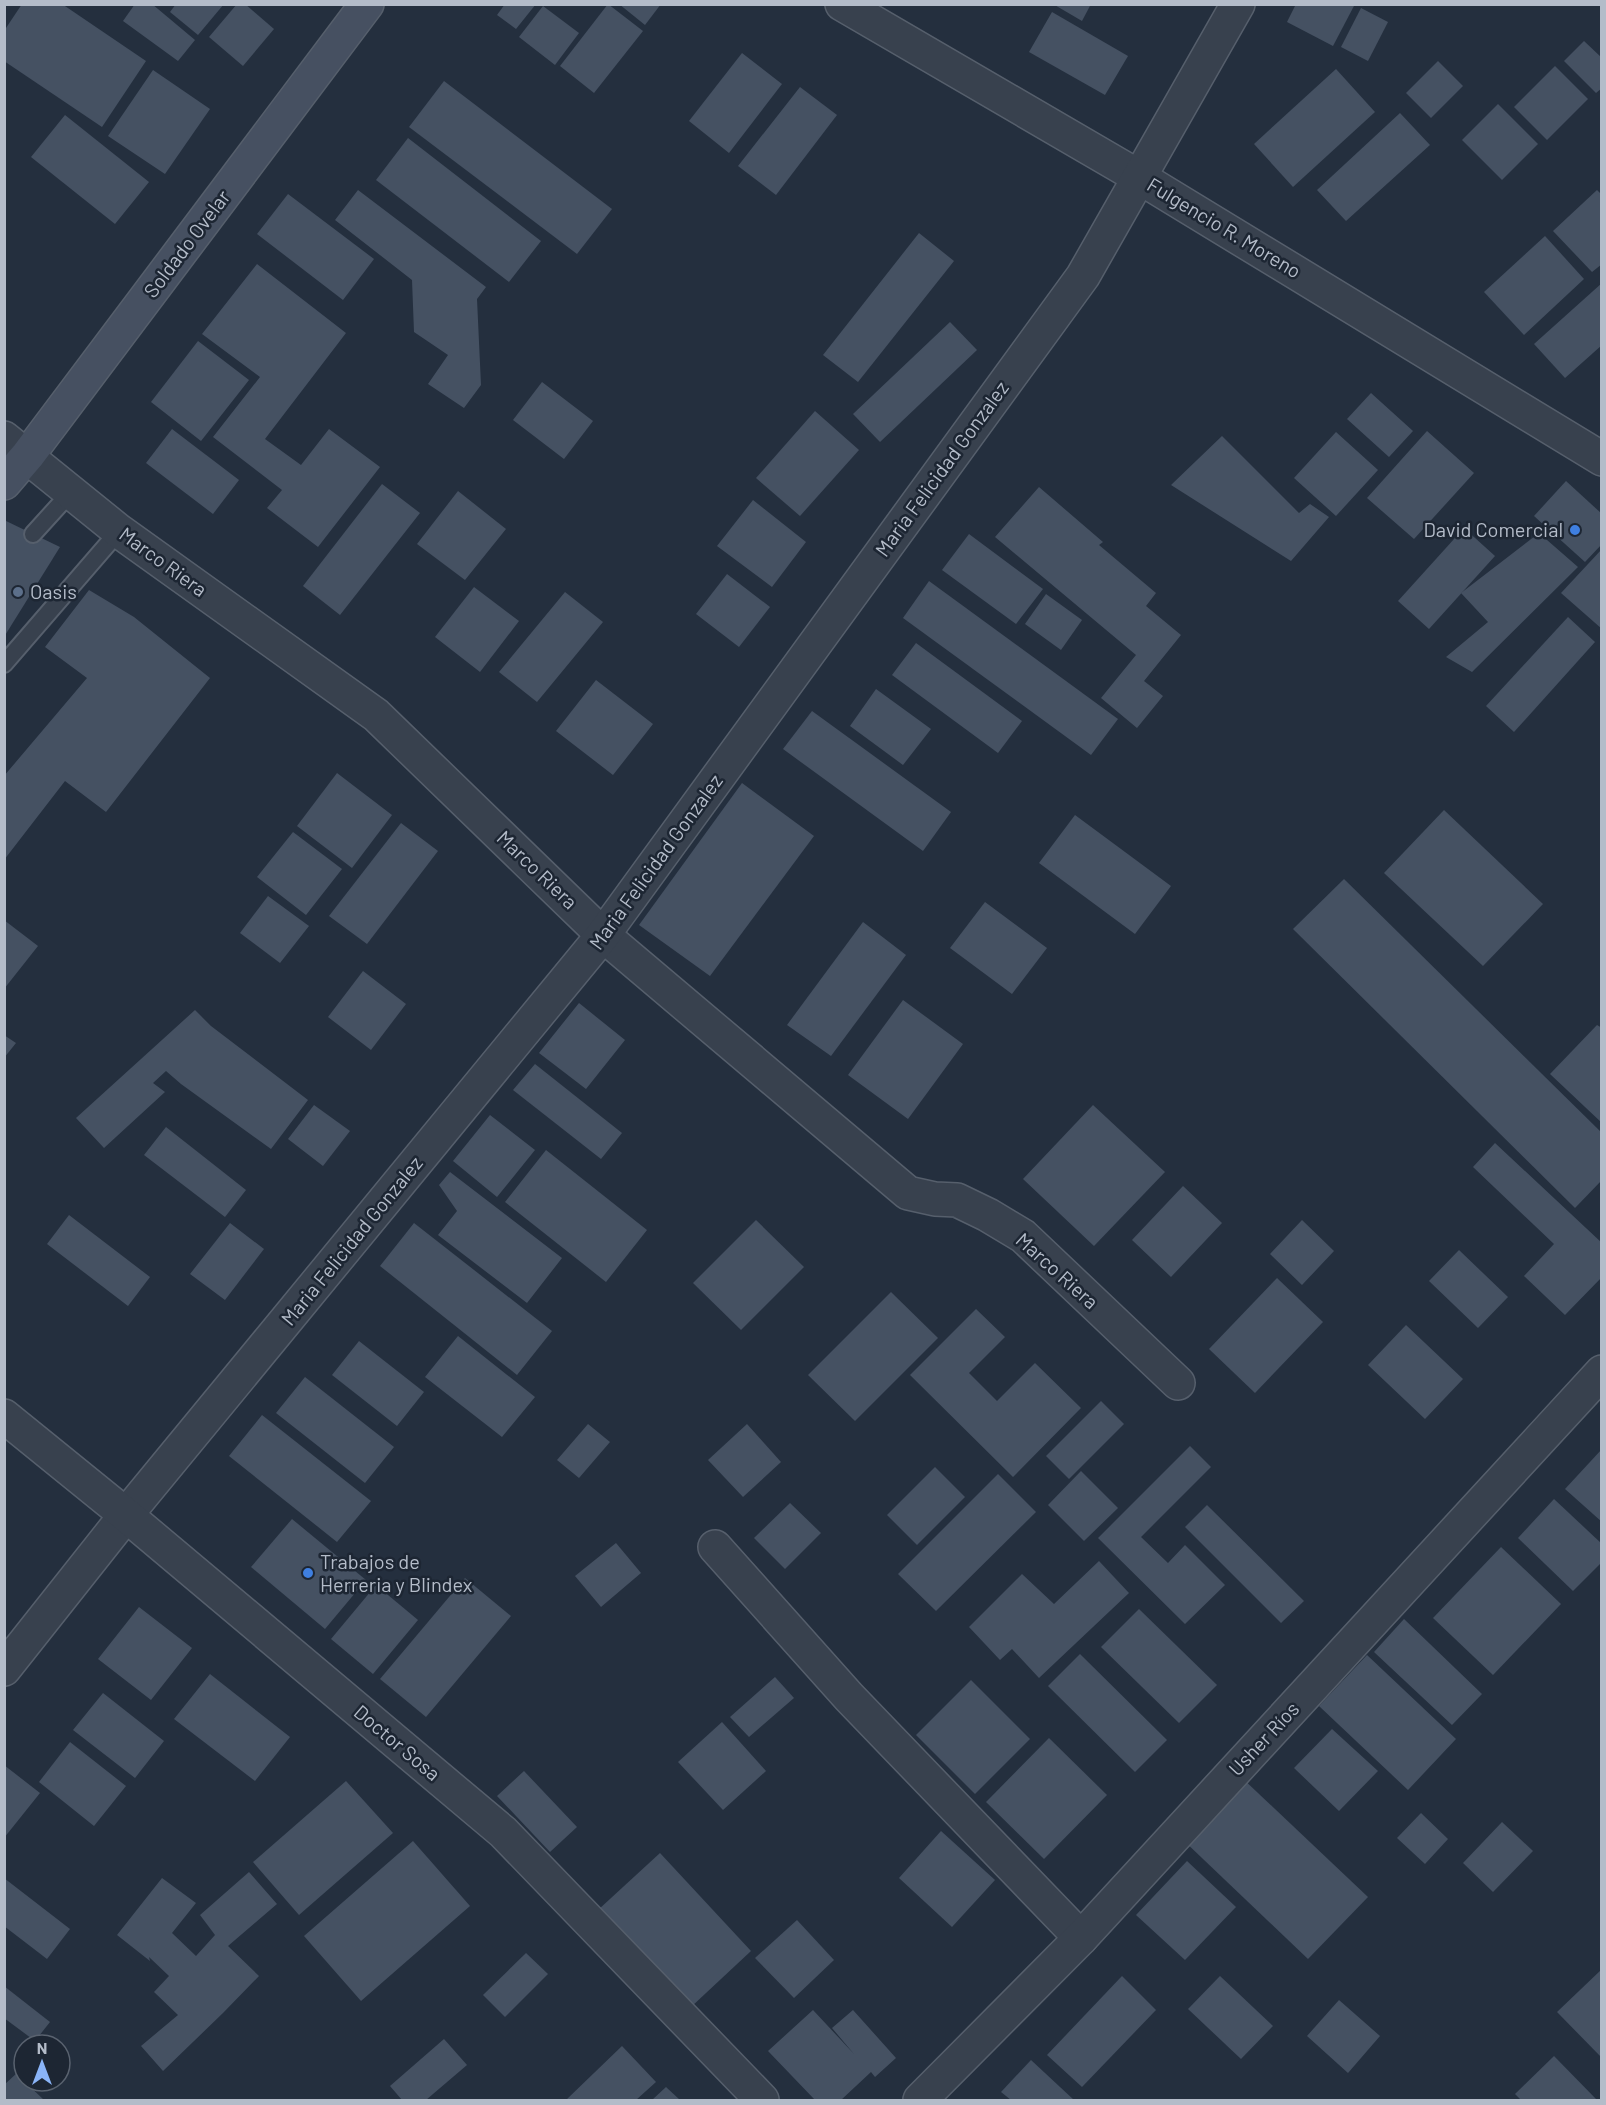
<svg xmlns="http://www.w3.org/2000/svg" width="1606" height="2105" font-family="Barlow,sans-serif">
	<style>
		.building { fill: #455162 }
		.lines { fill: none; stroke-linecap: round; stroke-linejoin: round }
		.service-casing { stroke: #565f6c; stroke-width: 20 }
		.minor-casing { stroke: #565f6c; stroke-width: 36 }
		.tertiary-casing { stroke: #565f6c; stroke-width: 36 }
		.secondary-casing { stroke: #565f6c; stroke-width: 36 }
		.service { stroke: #38414e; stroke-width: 16 }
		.minor { stroke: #38414e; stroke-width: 33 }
		.tertiary { stroke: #38414e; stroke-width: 33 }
		.secondary { stroke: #465061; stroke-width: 33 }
		.shop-dot { fill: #3f7fe0; stroke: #1d2633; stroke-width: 2 }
		.service-dot { fill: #5c6f8a; stroke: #1d2633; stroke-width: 2 }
		.labels { text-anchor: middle; stroke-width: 5; stroke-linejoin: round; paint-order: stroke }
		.street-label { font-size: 20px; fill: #b4bcc9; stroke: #1d2633 }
		.poi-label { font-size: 20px; fill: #b4bcc9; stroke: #1d2633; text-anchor: start }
	</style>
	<rect width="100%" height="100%" fill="#242f3e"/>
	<g class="building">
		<polygon points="22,4 62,4 146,61 102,127 4,61 4,31"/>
		<polygon points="135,4 152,4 195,40 178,61 123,21"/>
		<polygon points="176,4 224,4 198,35 170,12"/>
		<polygon points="237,4 245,4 274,29 243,66 209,37"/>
		<polygon points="505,4 536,4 516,29 497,15"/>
		<polygon points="608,4 643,31 594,93 560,66"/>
		<polygon points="619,4 661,4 645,25"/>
		<polygon points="1053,4 1091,4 1082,21"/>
		<polygon points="1296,4 1355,4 1333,46 1287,22"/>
		<polygon points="543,6 579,33 555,65 519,37"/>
		<polygon points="1361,8 1388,22 1368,61 1341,47"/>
		<polygon points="1052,12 1128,56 1105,95 1029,52"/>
		<polygon points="1584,41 1602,58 1602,88 1596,93 1564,61"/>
		<polygon points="742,53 782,84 729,153 689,121"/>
		<polygon points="1438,61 1463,86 1431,118 1406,93"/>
		<polygon points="1555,66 1588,99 1547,140 1514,107"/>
		<polygon points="1336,69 1375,112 1293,187 1254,144"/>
		<polygon points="153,70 210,109 165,174 108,136"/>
		<polygon points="444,81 612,209 577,254 409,127"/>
		<polygon points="800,87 837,115 776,195 738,166"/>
		<polygon points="1498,104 1538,144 1502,180 1462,140"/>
		<polygon points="1400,113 1430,145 1346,221 1317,190"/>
		<polygon points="65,115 149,182 115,224 31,157"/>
		<polygon points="408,138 541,241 509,282 376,180"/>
		<polygon points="358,190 486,287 477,299 481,385 464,408 428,384 448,355 414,332 412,280 335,220"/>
		<polygon points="1597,190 1602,195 1602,264 1592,272 1553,231"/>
		<polygon points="288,194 374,259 343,300 257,234"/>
		<polygon points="919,233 954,261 858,382 823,355"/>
		<polygon points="1545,236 1584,279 1524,335 1484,292"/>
		<polygon points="257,264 346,333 265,439 301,465 329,429 380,467 318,547 267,508 282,490 213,437 260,377 202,334"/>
		<polygon points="1602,283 1602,345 1565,378 1534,344"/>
		<polygon points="950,322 977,350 880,442 853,414"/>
		<polygon points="198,341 249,380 201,441 151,402"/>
		<polygon points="542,382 593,421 564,459 513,420"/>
		<polygon points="1371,393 1413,431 1389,457 1347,419"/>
		<polygon points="815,411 859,450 800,516 756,478"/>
		<polygon points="172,429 239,480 213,514 146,463"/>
		<polygon points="1427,431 1474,473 1414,539 1367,498"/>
		<polygon points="1336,432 1378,470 1336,516 1294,478"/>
		<polygon points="1222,436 1299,513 1310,504 1329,517 1291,561 1171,485"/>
		<polygon points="1566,481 1602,514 1602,544 1585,562 1534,516"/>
		<polygon points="382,484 420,513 340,615 303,586"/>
		<polygon points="1039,487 1103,542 1099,545 1156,593 1146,606 1181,635 1144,681 1163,696 1137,728 1101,698 1136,655 995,537"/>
		<polygon points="458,491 506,529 465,580 417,544"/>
		<polygon points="753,500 806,542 772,587 717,546"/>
		<polygon points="4,520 60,547 4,637"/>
		<polygon points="1464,528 1495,556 1429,629 1398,601"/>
		<polygon points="1539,533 1578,567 1472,672 1446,657 1488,622 1461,593"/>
		<polygon points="969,534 1043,589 1016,624 942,570"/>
		<polygon points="1602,549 1602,629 1561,593"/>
		<polygon points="727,574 770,607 739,647 696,614"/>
		<polygon points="929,581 1118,719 1091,755 903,618"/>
		<polygon points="474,587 519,621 480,672 435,637"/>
		<polygon points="89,590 134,617 210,678 106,812 65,781 4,860 4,776 87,678 45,647"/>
		<polygon points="565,592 603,622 537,702 499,672"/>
		<polygon points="1046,594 1082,620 1061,650 1025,624"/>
		<polygon points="1568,617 1595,642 1514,732 1486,706"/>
		<polygon points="916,643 1022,721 998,753 892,675"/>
		<polygon points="596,680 653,724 613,775 556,731"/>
		<polygon points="876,689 931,729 903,765 850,726"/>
		<polygon points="812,711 951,812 923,851 783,749"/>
		<polygon points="337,773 392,815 352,868 297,826"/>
		<polygon points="742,783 814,836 710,976 639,925"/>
		<polygon points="1444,810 1543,904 1483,966 1384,873"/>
		<polygon points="1075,815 1171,886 1135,934 1039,863"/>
		<polygon points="401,823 438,851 367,944 329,916"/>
		<polygon points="293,832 342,869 306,915 257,877"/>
		<polygon points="1344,879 1602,1133 1602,1180 1575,1208 1293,929"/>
		<polygon points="268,896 309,926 280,963 240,933"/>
		<polygon points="985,902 1047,948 1012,994 950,948"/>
		<polygon points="4,920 38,946 4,989"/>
		<polygon points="863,922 906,955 831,1056 787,1025"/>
		<polygon points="363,971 406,1004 371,1050 328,1017"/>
		<polygon points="903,1000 963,1044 908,1119 848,1075"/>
		<polygon points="579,1003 625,1040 586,1089 539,1053"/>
		<polygon points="195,1010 211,1026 308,1100 271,1149 181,1084 166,1071 153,1083 165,1092 104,1148 76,1118"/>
		<polygon points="1597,1025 1602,1028 1602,1123 1550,1074"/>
		<polygon points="4,1035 16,1043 4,1058"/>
		<polygon points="535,1064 622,1133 601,1159 513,1090"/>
		<polygon points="314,1105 350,1131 323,1166 288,1139"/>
		<polygon points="1093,1105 1165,1172 1094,1246 1023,1179"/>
		<polygon points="490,1115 535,1150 497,1197 453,1161"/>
		<polygon points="166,1127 246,1190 225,1217 144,1155"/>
		<polygon points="1495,1143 1602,1243 1602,1277 1565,1315 1524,1276 1554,1244 1473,1167"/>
		<polygon points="546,1150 647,1230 606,1282 505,1202"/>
		<polygon points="450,1172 562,1258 527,1303 438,1235 457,1211 439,1185"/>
		<polygon points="1183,1186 1222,1223 1171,1277 1132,1240"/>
		<polygon points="69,1215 150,1277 128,1306 47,1244"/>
		<polygon points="756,1220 804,1267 741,1330 693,1283"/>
		<polygon points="1302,1220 1334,1251 1302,1285 1270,1254"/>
		<polygon points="230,1223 264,1249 225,1300 190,1274"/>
		<polygon points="414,1223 552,1331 517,1375 380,1266"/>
		<polygon points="1459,1250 1508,1297 1478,1328 1429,1281"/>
		<polygon points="1277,1278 1323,1322 1255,1393 1209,1349"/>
		<polygon points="891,1292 938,1338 855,1421 808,1375"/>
		<polygon points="976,1309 1005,1337 969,1373 997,1401 1035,1363 1081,1408 1013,1477 910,1375"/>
		<polygon points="1406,1325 1463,1379 1425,1419 1368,1365"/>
		<polygon points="458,1336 535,1397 502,1437 425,1377"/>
		<polygon points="359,1341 424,1392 397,1426 332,1375"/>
		<polygon points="305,1377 394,1447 365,1483 276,1413"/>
		<polygon points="1101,1401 1124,1424 1069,1479 1046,1456"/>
		<polygon points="262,1415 371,1501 337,1542 229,1456"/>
		<polygon points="588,1424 610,1442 579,1478 557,1460"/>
		<polygon points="747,1424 781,1462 743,1497 708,1460"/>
		<polygon points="1190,1446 1211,1467 1141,1537 1168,1563 1185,1545 1225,1585 1185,1624 1098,1538"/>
		<polygon points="1602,1449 1602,1522 1565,1489"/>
		<polygon points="935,1467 965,1497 917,1545 887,1515"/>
		<polygon points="1081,1471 1118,1508 1084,1541 1048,1505"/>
		<polygon points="998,1474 1036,1512 936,1611 898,1574"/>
		<polygon points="1554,1499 1602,1544 1602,1562 1573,1591 1518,1538"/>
		<polygon points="790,1503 821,1533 785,1569 754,1538"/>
		<polygon points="1207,1505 1304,1601 1281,1623 1185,1527"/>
		<polygon points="292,1519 366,1580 325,1629 251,1567"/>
		<polygon points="616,1543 641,1573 601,1607 575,1576"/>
		<polygon points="1501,1547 1561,1604 1493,1675 1433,1618"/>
		<polygon points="1099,1561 1129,1593 1039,1678 1012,1649 1000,1660 969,1627 1022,1574 1054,1604"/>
		<polygon points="465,1578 511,1616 426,1717 380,1679"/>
		<polygon points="376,1585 418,1620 373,1674 331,1639"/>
		<polygon points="139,1607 192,1648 151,1700 98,1659"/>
		<polygon points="1139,1609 1217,1685 1179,1723 1101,1647"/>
		<polygon points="1404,1619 1482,1694 1452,1725 1374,1652"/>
		<polygon points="1080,1654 1167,1740 1135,1772 1048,1686"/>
		<polygon points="1367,1655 1456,1739 1408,1790 1319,1706"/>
		<polygon points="210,1674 290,1737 255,1781 174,1719"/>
		<polygon points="775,1677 794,1698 749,1737 730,1717"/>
		<polygon points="971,1680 1030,1739 975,1794 916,1735"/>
		<polygon points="103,1693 164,1741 135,1778 73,1730"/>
		<polygon points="722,1722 766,1771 723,1810 678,1762"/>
		<polygon points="1332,1729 1378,1771 1339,1811 1294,1768"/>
		<polygon points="1049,1738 1107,1795 1044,1859 986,1802"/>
		<polygon points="70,1742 126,1786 94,1826 39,1782"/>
		<polygon points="4,1765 40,1793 4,1838"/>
		<polygon points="524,1771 577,1827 550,1852 497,1796"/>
		<polygon points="1240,1776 1368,1897 1308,1959 1181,1838"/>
		<polygon points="346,1781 393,1833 299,1915 253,1862"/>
		<polygon points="1421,1813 1448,1839 1425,1864 1397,1838"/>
		<polygon points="1502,1822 1533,1851 1493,1892 1463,1863"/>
		<polygon points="941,1831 995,1880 952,1927 899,1878"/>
		<polygon points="413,1841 470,1906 361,2001 304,1936"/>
		<polygon points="660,1853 751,1951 691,2007 598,1910"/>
		<polygon points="1187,1861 1236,1907 1185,1960 1136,1915"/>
		<polygon points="249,1872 277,1904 228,1946 259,1976 223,2013 163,2071 141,2046 178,2015 154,1992 169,1976 149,1957 150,1961 117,1935 162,1878 196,1903 172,1933 196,1956 215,1935 200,1915"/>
		<polygon points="4,1878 70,1929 47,1959 4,1926"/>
		<polygon points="797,1920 834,1960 794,1998 755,1958"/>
		<polygon points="526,1953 548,1974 505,2017 483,1995"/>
		<polygon points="1602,1969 1602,2058 1557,2012"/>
		<polygon points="1122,1976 1156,2010 1082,2087 1047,2055"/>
		<polygon points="1220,1976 1273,2026 1241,2059 1188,2009"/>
		<polygon points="4,1986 50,2022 35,2041 4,2018"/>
		<polygon points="1339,2000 1380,2036 1348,2073 1307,2036"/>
		<polygon points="813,2010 854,2054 832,2028 853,2010 896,2058 875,2077 871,2072 841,2100 815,2100 768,2051"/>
		<polygon points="444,2039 467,2065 426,2100 402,2100 390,2086"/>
		<polygon points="622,2046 656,2082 636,2100 566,2100"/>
		<polygon points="1554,2056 1597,2100 1521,2100 1515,2094"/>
		<polygon points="1031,2060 1074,2100 1011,2100 1001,2092"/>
		<polygon points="17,2073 24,2081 44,2100 4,2100 4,2085"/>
		<polygon points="666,2087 680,2100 652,2100"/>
	</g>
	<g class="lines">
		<g class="service-casing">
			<g id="service">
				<polyline points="33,534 72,491"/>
				<polyline points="4,664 119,531"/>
			</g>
		</g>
		<g class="minor-casing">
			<g id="minor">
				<polyline points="842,4 1139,177 1602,459"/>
				<polyline points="4,438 119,531 376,715 603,935 908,1193 935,1199 957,1200 988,1215 1023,1236 1178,1383"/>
				<polyline points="715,1547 849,1697 1081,1938"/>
				<polyline points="4,1669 126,1515 603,935 1083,276 1238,4"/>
			</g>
		</g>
		<g class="tertiary-casing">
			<g id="tertiary">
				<polyline points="4,1416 126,1515 503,1832 762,2100"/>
				<polyline points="920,2100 1081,1938 1602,1372"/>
			</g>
		</g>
		<g class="secondary-casing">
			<polyline id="secondary" points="4,483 28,455 367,4"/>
		</g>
		<use href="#service" class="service"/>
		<use href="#minor" class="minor"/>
		<use href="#tertiary" class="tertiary"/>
		<use href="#secondary" class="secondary"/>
	</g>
	<g class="shop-dot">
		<circle cx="1575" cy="530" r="6"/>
		<circle cx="308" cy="1573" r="6"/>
	</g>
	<circle class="service-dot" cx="18" cy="592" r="6"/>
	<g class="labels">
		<g class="street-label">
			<text transform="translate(1224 228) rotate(31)" y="7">Fulgencio R. Moreno</text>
			<text transform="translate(187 244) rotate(-53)" y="7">Soldado Ovelar</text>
			<text transform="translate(942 469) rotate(-54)" y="7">Maria Felicidad Gonzalez</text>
			<text transform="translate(163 562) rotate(36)" y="7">Marco Riera</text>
			<text transform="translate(656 862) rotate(-54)" y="7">Maria Felicidad Gonzalez</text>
			<text transform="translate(537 870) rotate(44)" y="7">Marco Riera</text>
			<text transform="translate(352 1241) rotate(-51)" y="7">Maria Felicidad Gonzalez</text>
			<text transform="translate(1057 1271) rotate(42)" y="7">Marco Riera</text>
			<text transform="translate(1264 1739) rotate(-47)" y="7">Usher Ríos</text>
			<text transform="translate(397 1743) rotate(40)" y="7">Doctor Sosa</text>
		</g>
		<g class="poi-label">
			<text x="1563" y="537" text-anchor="end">David Comercial</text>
			<text x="30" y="599">Oasis</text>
			<text x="320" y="1569">Trabajos de<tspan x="320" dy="23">Herreria y Blindex</tspan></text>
		</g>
	</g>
	<rect width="1606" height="2105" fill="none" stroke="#b4bcc9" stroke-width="12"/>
	<g transform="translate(42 2063)"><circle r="28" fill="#1d2633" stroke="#59626f" stroke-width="1.5"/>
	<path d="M0-4.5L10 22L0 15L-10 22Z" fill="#8ab4f8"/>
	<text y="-9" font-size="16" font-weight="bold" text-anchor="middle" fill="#b4bcc9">N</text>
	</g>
</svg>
